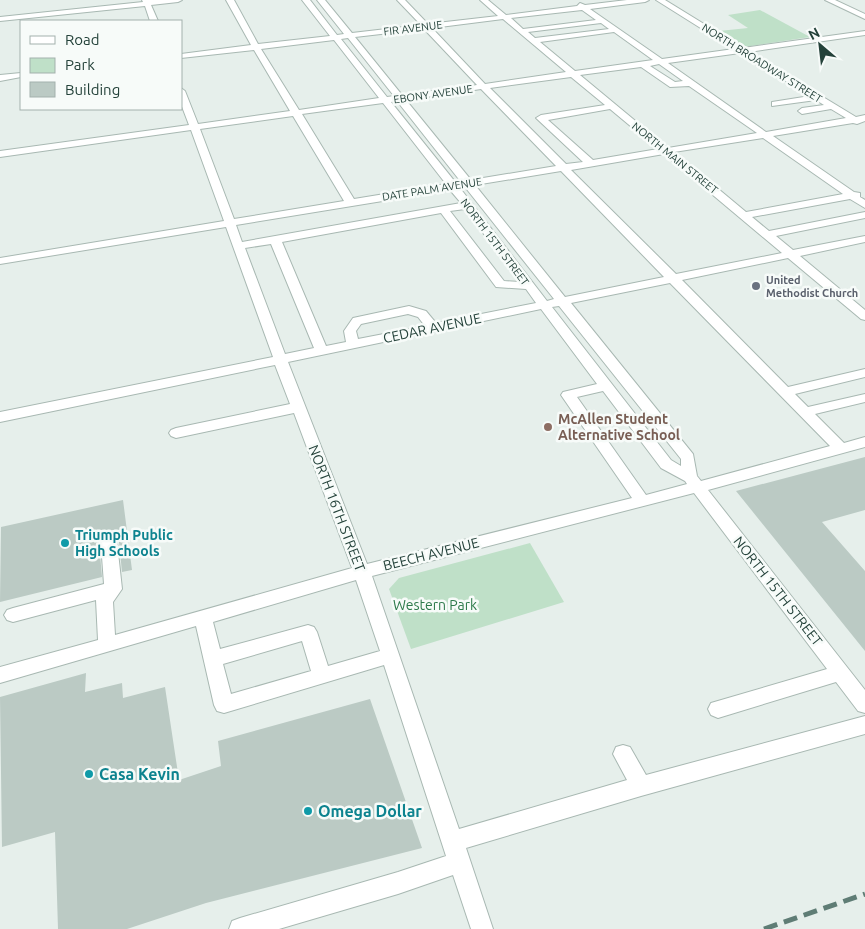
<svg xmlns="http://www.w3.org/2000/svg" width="865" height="929" font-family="Ubuntu,sans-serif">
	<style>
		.green { fill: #bfe0c8 }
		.building { fill: #bbcac4 }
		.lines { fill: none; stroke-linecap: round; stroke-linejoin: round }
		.minor-casing { stroke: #a8b8b2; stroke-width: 2 }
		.minor { fill: #fff; fill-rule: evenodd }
		.rail { stroke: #5f7d75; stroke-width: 5; stroke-dasharray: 14 7; stroke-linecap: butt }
		.worship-dot { fill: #6b7280; stroke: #f7fbf9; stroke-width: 2 }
		.education-dot { fill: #8d6e63; stroke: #f7fbf9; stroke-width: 2 }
		.culture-dot { fill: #0f9aa8; stroke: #f7fbf9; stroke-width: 2 }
		.labels { text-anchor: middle; stroke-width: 5; stroke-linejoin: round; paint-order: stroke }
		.far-street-label { font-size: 11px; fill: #24423a; stroke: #f7fbf9 }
		.far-worship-label { font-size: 11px; font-weight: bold; fill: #5b616d; stroke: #f7fbf9; text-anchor: start }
		.street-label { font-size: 14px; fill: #24423a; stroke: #f7fbf9 }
		.education-label { font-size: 14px; font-weight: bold; fill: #785e54; stroke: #f7fbf9; text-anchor: start }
		.culture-label { font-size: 14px; font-weight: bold; fill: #0d838f; stroke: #f7fbf9; text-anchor: start }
		.park-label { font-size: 14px; fill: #2d7a4b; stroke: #f7fbf9 }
		.near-culture-label { font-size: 16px; font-weight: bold; fill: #0d838f; stroke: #f7fbf9; text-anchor: start }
	</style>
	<rect width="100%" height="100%" fill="#e6efeb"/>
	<g class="green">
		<polygon points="760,10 810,37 744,47 719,31 748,28 728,15"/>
		<polygon points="530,543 564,602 411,649 389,589 399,578"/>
	</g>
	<g class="building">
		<polygon points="865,457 865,510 822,522 865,571 865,651 736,491"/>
		<polygon points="123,500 132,570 122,572 119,542 116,537 108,535 102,537 99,543 102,577 0,602 1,527"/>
		<polygon points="86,673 85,692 122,683 123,698 165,687 179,780 221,766 218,741 370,699 422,848 206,903 127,929 58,929 55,832 2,847 0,697"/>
	</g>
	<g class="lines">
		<g class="minor-casing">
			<g id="minor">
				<polygon points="142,0 182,0 178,2 151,5 158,21 150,21 145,6 0,21 0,17 143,2"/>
				<path d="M226,0H234L258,44L330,36L302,0H310L337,35L344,34L317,0H325L352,33L421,25L397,0H405L428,24L498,16L480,0H488L506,15L577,6L580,3L585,5L627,0H649L645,2L590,9L662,59L734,49L656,0H665L743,48L865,31V35L749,52L856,117L865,115V121L857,124L853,123L773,136L854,192L860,193V197L865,200V208L850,199L752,217L769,231L865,212V218L776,236L793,250L865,236V242L800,256L865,310V320L861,319L788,258L682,280L788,387L865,369V377L795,394L808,407L865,394V402L815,414L844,443L865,437V447L708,490L865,690V713L858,711L836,682L718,718L711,715L708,709L711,703L827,669L694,493L372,576L459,829L627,780L613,754L616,747L623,745L630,747L646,775L865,716V734L641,796L466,848L493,929H471L453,875L398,894L279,929H229L232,921L240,918L398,872L446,856L384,665L224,713L217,711L214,705L196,626L0,683V667L98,640L96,600L13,622L7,620L4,615L7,610L13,608L104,584L101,543L103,539L109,537L115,539L117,543L122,589L113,602L115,635L352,568L294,413L176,438L171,436L169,433L171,430L176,428L290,404L275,365L0,422V412L273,357L226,227L0,264V258L224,221L191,130L0,157V151L189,125L181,104V88L185,91L198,124L290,111L254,50L181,58V54L251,45ZM582,10L596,20L523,29L511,18ZM503,19L566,72L485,84L432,28ZM601,23L609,29L535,38L528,32ZM424,29L477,85L402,95L355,37ZM614,32L653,60L575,71L540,42ZM348,38L394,96L387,97L341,39ZM334,40L379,98L299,110L261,49ZM740,53L810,96L772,102V106L816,100L824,105L802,108L798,111L802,114L831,109L846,118L766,132L668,63ZM659,64L683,81L675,82L650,66ZM641,67L670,87L689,86L757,133L668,148L580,75ZM571,77L605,105L541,115L536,118L583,162L566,164L490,88ZM481,89L556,166L471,180L406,100ZM397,101L461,182L456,183L391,102ZM383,103L446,184L354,199L302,114ZM610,109L658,149L593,160L548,120ZM293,116L344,201L234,219L200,129ZM763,138L843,194L746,212L674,152ZM664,154L782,253L676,274L571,170ZM561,171L664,277L565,297L475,185ZM465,187L554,299L547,301L460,188ZM450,190L461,203L242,242L236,225ZM465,209L520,282L504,281L450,211ZM441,213L496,287L526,289L536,303L436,323L426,311L409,306L353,318L344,331L346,342L326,346L282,242ZM271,244L314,348L285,354L245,248ZM670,283L830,446L701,481L697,476L693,454L571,303ZM559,306L681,459V466L671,460L552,307ZM541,309L597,384L563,392L561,395L632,498L367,564L288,362ZM408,314L418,317L425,326L358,339L356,331L361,324ZM603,391L661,468L685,481L687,484L646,495L577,397ZM356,580L380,651L328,666L317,632L314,627L308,625L220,649L213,622ZM302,641L311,671L231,694L223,664Z"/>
				<polygon points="825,0 835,0 865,14 865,19"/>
				<polygon points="21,73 21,77 0,81 0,75"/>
			</g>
		</g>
		<use href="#minor" class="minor"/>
		<polyline class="rail" points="764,929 865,894"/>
	</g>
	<circle class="worship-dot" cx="756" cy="286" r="5"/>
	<circle class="education-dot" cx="548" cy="427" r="5"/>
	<g class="culture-dot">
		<circle cx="65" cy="543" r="5"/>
		<circle cx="89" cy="774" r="5"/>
		<circle cx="308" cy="811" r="5"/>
	</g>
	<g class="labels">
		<g class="far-street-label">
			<text transform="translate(413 28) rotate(-7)" y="4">FIR AVENUE</text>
			<text transform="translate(762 63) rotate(32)" y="4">NORTH BROADWAY STREET</text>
			<text transform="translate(433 94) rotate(-8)" y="4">EBONY AVENUE</text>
			<text transform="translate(675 158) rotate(39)" y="4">NORTH MAIN STREET</text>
			<text transform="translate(432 189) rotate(-9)" y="4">DATE PALM AVENUE</text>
			<text transform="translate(495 242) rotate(53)" y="4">NORTH 15TH STREET</text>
		</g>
		<g class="far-worship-label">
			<text x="766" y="284">United<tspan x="766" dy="13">Methodist Church</tspan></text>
		</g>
		<g class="street-label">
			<text transform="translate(432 328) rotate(-12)" y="5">CEDAR AVENUE</text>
			<text transform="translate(337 508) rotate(69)" y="5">NORTH 16TH STREET</text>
			<text transform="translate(431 554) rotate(-14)" y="5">BEECH AVENUE</text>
			<text transform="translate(778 591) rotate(52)" y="5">NORTH 15TH STREET</text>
		</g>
		<g class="education-label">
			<text x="558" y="424">McAllen Student<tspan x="558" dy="16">Alternative School</tspan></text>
		</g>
		<g class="culture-label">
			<text x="75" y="540">Triumph Public<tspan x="75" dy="16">High Schools</tspan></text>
		</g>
		<g class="park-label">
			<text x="435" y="610">Western Park</text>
		</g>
		<g class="near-culture-label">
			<text x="99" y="780">Casa Kevin</text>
			<text x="318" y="817">Omega Dollar</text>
		</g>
	</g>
	<rect x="20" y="20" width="162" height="90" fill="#f7fbf9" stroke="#a3b1ad"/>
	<rect x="30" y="36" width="25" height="8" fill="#ffffff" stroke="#a3b1ad"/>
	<text x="65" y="45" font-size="15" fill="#24423a">Road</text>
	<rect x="30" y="58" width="25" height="15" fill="#bfe0c8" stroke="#a3b1ad"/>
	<text x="65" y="70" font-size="15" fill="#24423a">Park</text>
	<rect x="30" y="82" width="25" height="15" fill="#bbcac4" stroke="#a3b1ad"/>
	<text x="65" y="95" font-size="15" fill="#24423a">Building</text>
	<g transform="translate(820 45) rotate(332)" stroke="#f7fbf9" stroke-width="4" paint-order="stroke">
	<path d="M0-4L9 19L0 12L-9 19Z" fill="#24423a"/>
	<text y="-8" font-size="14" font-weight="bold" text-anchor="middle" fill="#24423a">N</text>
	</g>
</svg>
